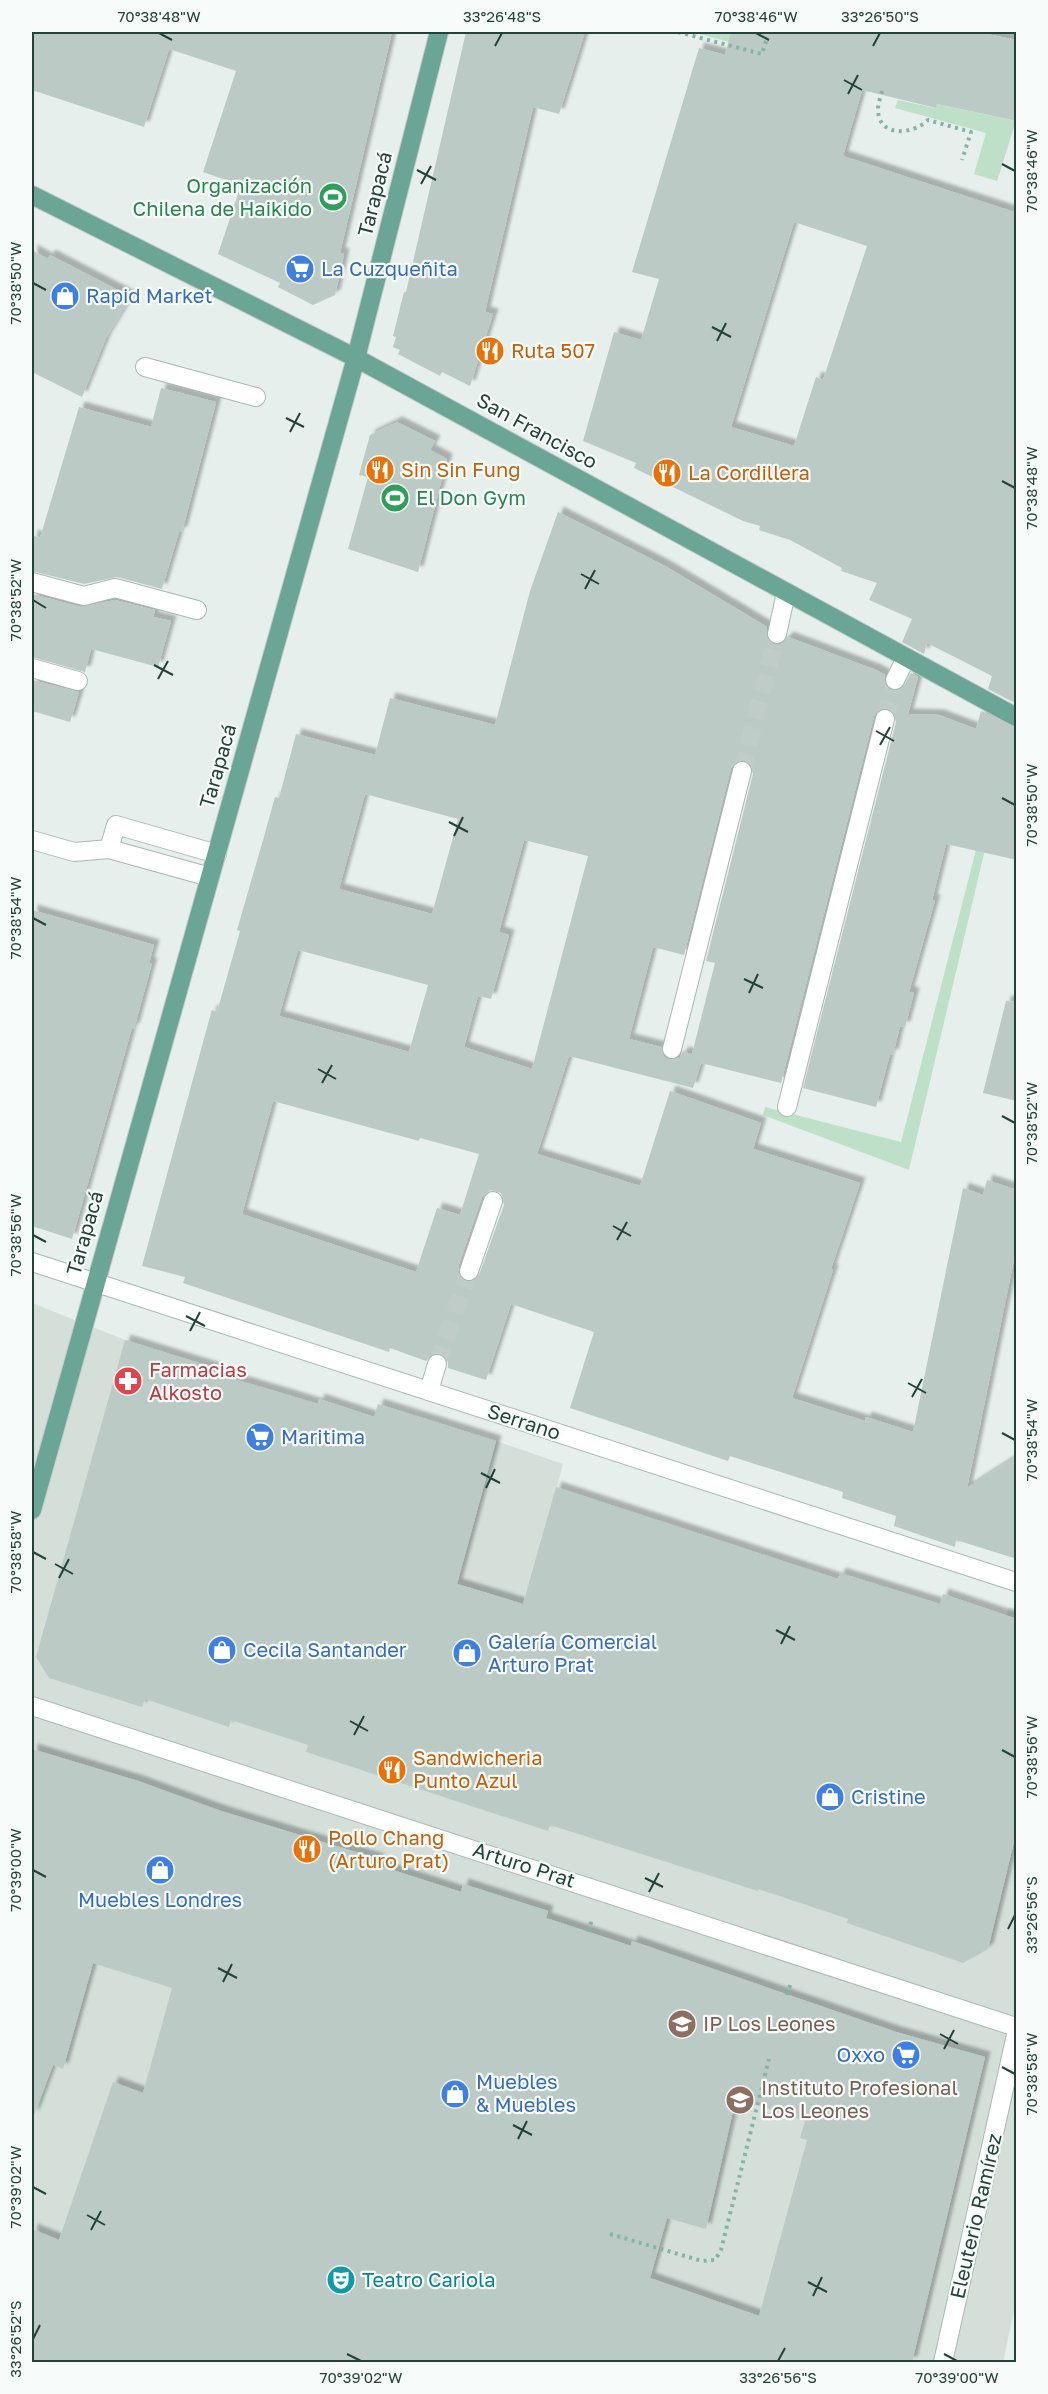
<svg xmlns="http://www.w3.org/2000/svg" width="1048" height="2394" font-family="'Golos Text',sans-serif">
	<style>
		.built { fill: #d4dfda }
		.green { fill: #bfe0c8 }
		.building { fill: #bbcac4; fill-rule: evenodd; filter: url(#shadow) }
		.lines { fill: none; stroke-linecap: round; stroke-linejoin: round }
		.minor-tunnel { stroke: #bfccc8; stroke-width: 18; stroke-dasharray: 18 9; stroke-linecap: butt }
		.minor-casing { stroke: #a8b8b2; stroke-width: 20 }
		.major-casing { stroke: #c2cac8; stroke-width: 20 }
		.path { stroke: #86b3a5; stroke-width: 4; stroke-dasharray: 3 4.5; stroke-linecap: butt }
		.minor { stroke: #fff; stroke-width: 18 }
		.major { stroke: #6aa596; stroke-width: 18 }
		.ticks { fill: none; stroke: #24423a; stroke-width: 2 }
		.labels { text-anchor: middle; stroke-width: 4.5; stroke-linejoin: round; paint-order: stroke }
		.leisure-label { font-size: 20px; fill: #27864d; stroke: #f7fbf9; text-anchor: end }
		.street-label { font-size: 20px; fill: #24423a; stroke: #f7fbf9 }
		.shop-label { font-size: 20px; fill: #366cbe; stroke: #f7fbf9; text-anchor: start }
		.food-label { font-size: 20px; fill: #c56008; stroke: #f7fbf9; text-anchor: start }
		.health-label { font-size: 20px; fill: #be3a42; stroke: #f7fbf9; text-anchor: start }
		.education-label { font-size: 20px; fill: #785e54; stroke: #f7fbf9; text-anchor: start }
		.culture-label { font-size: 20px; fill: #0d838f; stroke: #f7fbf9; text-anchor: start }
		.neatline { fill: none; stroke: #24423a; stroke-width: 2 }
		.ticks-label { font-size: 15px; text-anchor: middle; fill: #24423a }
	</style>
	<defs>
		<filter id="shadow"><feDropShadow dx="5.5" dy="-5.5" stdDeviation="1.5" flood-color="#0004"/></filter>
	</defs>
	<rect width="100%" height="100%" fill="#e6efeb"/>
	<polygon class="built" points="32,1303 125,1340 215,1368 215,1373 318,1404 373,1418 378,1404 496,1441 563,1464 557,1487 838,1579 840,1573 940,1604 943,1594 1006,1616 1009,1607 1016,1609 1016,2301 1003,2362 32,2362"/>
	<g class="green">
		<polygon points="692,32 731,32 731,34 746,38 744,46"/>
		<polygon points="898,100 935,108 937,104 1016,121 997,181 974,174 986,133 895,108"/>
		<polygon points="1005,737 1011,740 909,1170 763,1115 765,1107 901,1142"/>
	</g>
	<g class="building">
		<polygon points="32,32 392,32 340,253 344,254 335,295 313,305 278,287 280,283 218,254 241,185 203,172 236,71 169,49 144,127 32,90"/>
		<polygon points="466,32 585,32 559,114 533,107 485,312 493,314 470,386 442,372 440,376 398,354 400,350 393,347 396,337 393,336 404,292 406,292"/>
		<path d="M731,32H976L1017,40V121L937,104L936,108L862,90L843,156L1017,213V704L988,689L992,676L927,643L924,654L902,642L912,619L869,600L877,583L841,571L842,568L790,540L759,530L760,526L743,521L634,468L636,463L583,441L614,332L641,340L659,279L632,272L699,48L725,55ZM794,222L867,246L823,380L816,377L794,446L731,427Z"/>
		<polygon points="32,250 48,259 50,255 131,297 106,338 82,397 32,372"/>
		<polygon points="161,388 216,402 182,532 179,532 162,589 117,577 84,584 32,571 32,535 40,538 79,407 151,427"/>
		<polygon points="397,422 435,441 430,450 447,459 418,572 348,549 368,477 359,475 370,435"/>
		<path d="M558,512L665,566L767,627V638L774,645L781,644L788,637L876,670L885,675V686L891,690L902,689L911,673L918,677L908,714L939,715L976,729L981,711L1017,728V860L946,844L932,900H935L909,992L914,993L905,1027L900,1026L893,1055L890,1054L876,1107L803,1088L896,722L893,711L887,708L877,711L874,716L781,1083L701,1063L693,1088L569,1056L537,1154L640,1186L670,1091L761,1123L753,1149L860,1183L831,1269L833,1270L792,1398L865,1421L866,1417L913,1432L963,1188L983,1195L987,1180L1017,1190V1245L967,1488L1017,1456V1559L956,1540L955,1547L894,1526L896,1516L842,1498L843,1492L730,1456L728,1461L570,1408L594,1332L511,1304L486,1380L448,1368V1361L441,1353H434L426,1361L390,1348L389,1352L183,1283L185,1277L142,1266L211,1013L212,1010L217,1012L240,931L237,930L263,840L275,797L279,798L296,734L375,755L390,698L495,725L530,591ZM738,760L749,763L753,774L706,961L715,963L692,1054L683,1052L680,1057L670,1060L664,1057L661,1047L629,1039L653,947L684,955L731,768ZM365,794L458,819L432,914L339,889ZM524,840L588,856L532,1069L464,1047L478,996L491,999L509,935L499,932ZM298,950L428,985L409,1052L279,1016ZM273,1101L419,1141L420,1138L479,1154L460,1215L437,1208L416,1272L242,1214ZM490,1190L501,1193L504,1205L479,1275L472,1282H466L460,1278L458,1267L482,1197Z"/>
		<polygon points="32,594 81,607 115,600 155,610 153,617 171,621 158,667 91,649 85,672 32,657"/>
		<polygon points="32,680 79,692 70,722 32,711"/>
		<polygon points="32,910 154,945 149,963 152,963 134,1029 132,1028 72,1239 32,1226"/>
		<polygon points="1006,1001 1017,1002 1017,1101 983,1093"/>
		<polygon points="125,1340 215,1368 214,1373 318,1404 319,1399 374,1417 378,1404 496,1441 457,1584 523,1604 556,1487 838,1579 840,1573 940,1604 943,1594 1017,1619 1017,1829 988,1949 963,1963 847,1923 848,1919 758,1889 758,1891 550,1825 548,1831 306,1752 308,1745 231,1720 229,1727 145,1699 142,1707 49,1678 36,1657"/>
		<path d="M32,1749L138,1781L221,1811L379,1859L377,1865L461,1892L463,1884L548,1911L546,1918L631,1946L632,1941L896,2032L985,2057L912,2362H32V2229L59,2240L113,2082L143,2093L172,1988L93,1963L63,2069L53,2065L34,2115H32ZM736,2098L805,2121L800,2138L807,2140L759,2316L650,2278L667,2218L706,2229Z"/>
	</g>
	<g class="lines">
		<g class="minor-tunnel">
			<polyline points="885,719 895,680"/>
			<polyline points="742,771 777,634"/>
			<polyline points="437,1364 469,1271"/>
		</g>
		<g class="minor-casing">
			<g id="minor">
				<polyline points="145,367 256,397"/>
				<polyline points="32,582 84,596 115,588 197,610"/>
				<polyline points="777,634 786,593"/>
				<polyline points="32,668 78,681"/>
				<polyline points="895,680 906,658"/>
				<polyline points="32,840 74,852 109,849 116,825 217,854"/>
				<polyline points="109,849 210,877"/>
				<polyline points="672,1049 742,771"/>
				<polyline points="787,1107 885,719"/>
				<polyline points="32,1262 1016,1582"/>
				<polyline points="469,1271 493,1201"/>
				<polyline points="429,1391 437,1364"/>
				<polyline points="32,1706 1016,2027"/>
				<polyline points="943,2362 1016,2035"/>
			</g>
		</g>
		<g class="major-casing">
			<g id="major">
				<polyline points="32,195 356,358 1016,717"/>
				<polyline points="32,1510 356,358 439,32"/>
			</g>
		</g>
		<g class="path">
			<polyline points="678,32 762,54 767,38"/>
			<path d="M882,91C881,96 878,103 878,109C878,138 913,135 928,120L971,132L962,160"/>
			<polyline points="589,1932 592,1918"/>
			<polyline points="787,1995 791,1982"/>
			<polyline points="610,2234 702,2261 715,2260 721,2250 769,2059"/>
		</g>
		<use href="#minor" class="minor"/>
		<use href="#major" class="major"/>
	</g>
	<path class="ticks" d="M159,33L172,40M756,33L769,40M495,46L502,33M873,46L880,33M844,80L862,90M848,94L858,75M1002,164L1015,171M417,170L436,180M421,184L431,166M33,283L46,290M712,327L731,337M717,341L726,323M286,418L304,427M290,432L300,413M1002,481L1015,488M581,574L599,584M585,589L595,570M33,600L46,608M154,665L173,675M158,679L168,661M876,731L894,741M880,745L890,727M1002,798L1015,805M449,822L468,832M454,836L463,817M33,918L46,925M744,979L763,988M749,993L758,974M318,1069L336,1079M322,1083L332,1065M1002,1116L1015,1123M613,1226L631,1236M33,1235L46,1242M617,1240L627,1222M186,1316L205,1326M190,1331L200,1312M908,1383L926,1393M912,1397L922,1379M1002,1433L1015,1440M481,1473L500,1483M486,1488L495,1469M33,1552L46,1559M55,1564L73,1574M59,1578L69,1559M776,1630L795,1640M781,1644L790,1626M350,1721L368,1731M354,1735L364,1716M1002,1750L1015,1757M33,1870L46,1877M645,1878L663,1887M649,1892L659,1873M1008,1929L1015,1915M218,1968L237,1978M223,1982L232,1964M940,2034L958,2044M944,2049L954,2030M1002,2067L1015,2074M513,2125L532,2135M518,2139L527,2121M33,2187L46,2194M87,2215L105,2225M91,2230L101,2211M808,2282L827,2292M813,2296L822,2277M33,2339L40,2325M347,2354L361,2361M944,2354L957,2361M778,2361L785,2348"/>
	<defs>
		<g id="stadium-disc" transform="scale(1.5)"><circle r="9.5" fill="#2e9e5b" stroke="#f7fbf9"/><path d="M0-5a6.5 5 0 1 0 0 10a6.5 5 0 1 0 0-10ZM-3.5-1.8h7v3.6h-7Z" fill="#fff"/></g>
		<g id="supermarket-disc" transform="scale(1.5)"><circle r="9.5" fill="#3f7fe0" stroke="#f7fbf9"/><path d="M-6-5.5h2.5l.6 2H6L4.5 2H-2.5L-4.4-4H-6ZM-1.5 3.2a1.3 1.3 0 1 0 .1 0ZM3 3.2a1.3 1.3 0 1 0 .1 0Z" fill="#fff"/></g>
		<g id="shop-disc" transform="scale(1.5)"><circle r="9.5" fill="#3f7fe0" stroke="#f7fbf9"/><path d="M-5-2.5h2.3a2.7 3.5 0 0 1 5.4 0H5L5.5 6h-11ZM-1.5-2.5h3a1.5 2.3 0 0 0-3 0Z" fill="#fff"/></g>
		<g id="restaurant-disc" transform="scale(1.5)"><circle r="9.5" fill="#e8710a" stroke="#f7fbf9"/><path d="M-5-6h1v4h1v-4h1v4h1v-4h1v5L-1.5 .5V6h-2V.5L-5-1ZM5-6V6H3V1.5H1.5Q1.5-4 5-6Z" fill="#fff"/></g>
		<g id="pharmacy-disc" transform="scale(1.5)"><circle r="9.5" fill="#e0444e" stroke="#f7fbf9"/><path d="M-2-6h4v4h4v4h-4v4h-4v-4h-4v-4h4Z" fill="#fff"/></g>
		<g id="university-disc" transform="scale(1.5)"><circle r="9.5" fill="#8d6e63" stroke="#f7fbf9"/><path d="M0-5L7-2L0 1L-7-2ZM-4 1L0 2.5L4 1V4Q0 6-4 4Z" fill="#fff"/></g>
		<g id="theatre-disc" transform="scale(1.5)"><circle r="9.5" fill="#0f9aa8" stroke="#f7fbf9"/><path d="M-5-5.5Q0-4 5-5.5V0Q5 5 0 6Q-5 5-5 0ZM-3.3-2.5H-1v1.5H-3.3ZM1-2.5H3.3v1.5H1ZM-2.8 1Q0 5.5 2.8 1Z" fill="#fff"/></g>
	</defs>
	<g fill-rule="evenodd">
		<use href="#stadium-disc" x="333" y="197"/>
		<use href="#supermarket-disc" x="300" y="269"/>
		<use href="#shop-disc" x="65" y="296"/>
		<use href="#restaurant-disc" x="490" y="351"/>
		<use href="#restaurant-disc" x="380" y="470"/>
		<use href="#restaurant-disc" x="667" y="473"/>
		<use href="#stadium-disc" x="395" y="498"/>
		<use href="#pharmacy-disc" x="128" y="1381"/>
		<use href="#supermarket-disc" x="260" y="1437"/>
		<use href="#shop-disc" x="222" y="1650"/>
		<use href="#shop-disc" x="467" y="1653"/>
		<use href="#restaurant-disc" x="392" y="1770"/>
		<use href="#shop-disc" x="830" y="1797"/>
		<use href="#restaurant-disc" x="307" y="1849"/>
		<use href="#shop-disc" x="160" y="1870"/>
		<use href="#university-disc" x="682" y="2024"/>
		<use href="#supermarket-disc" x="906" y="2055"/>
		<use href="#shop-disc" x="455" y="2094"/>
		<use href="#university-disc" x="740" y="2100"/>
		<use href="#theatre-disc" x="341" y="2280"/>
	</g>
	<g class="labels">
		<g class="leisure-label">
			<text x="312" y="193">Organización<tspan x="312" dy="23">Chilena de Haikido</tspan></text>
			<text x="416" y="505" text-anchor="start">El Don Gym</text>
		</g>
		<g class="street-label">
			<text transform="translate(375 194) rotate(-76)" y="7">Tarapacá</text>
			<text transform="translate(537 431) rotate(29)" y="7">San Francisco</text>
			<text transform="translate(218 766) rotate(-74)" y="7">Tarapacá</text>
			<text transform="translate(85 1233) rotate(-74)" y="7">Tarapacá</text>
			<text transform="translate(524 1422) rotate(18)" y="7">Serrano</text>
			<text transform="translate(524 1865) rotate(18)" y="7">Arturo Prat</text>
			<text transform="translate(976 2216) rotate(-77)" y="7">Eleuterio Ramírez</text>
		</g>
		<g class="shop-label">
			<text x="321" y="276">La Cuzqueñita</text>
			<text x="86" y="303">Rapid Market</text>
			<text x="281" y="1444">Maritima</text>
			<text x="488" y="1649">Galería Comercial<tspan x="488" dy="23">Arturo Prat</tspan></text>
			<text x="243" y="1657">Cecila Santander</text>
			<text x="851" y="1804">Cristine</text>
			<text x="160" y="1907" text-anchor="middle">Muebles Londres</text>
			<text x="885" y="2062" text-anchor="end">Oxxo</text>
			<text x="476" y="2089">Muebles<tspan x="476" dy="23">&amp; Muebles</tspan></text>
		</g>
		<g class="food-label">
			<text x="511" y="358">Ruta 507</text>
			<text x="401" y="477">Sin Sin Fung</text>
			<text x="688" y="480">La Cordillera</text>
			<text x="413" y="1765">Sandwicheria<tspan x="413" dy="23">Punto Azul</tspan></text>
			<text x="328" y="1845">Pollo Chang<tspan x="328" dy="23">(Arturo Prat)</tspan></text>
		</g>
		<g class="health-label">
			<text x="149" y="1377">Farmacias<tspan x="149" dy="23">Alkosto</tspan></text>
		</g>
		<g class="education-label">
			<text x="703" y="2031">IP Los Leones</text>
			<text x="761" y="2095">Instituto Profesional<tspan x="761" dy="23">Los Leones</tspan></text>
		</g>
		<g class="culture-label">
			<text x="362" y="2287">Teatro Cariola</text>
		</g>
	</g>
	<rect width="1048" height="2394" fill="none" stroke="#f7fbf9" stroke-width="66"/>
	<rect x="33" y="33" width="982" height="2328" class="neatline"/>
	<g class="ticks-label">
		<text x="159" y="22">70°38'48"W</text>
		<text x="502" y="22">33°26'48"S</text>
		<text x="756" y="22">70°38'46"W</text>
		<text x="880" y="22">33°26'50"S</text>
		<text transform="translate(1032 171) rotate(-90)" y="5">70°38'46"W</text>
		<text transform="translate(16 283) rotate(-90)" y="5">70°38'50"W</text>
		<text transform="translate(1032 488) rotate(-90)" y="5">70°38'48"W</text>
		<text transform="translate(16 600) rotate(-90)" y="5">70°38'52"W</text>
		<text transform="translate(1032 805) rotate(-90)" y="5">70°38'50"W</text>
		<text transform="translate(16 918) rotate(-90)" y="5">70°38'54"W</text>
		<text transform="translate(1032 1123) rotate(-90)" y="5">70°38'52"W</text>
		<text transform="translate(16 1235) rotate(-90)" y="5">70°38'56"W</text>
		<text transform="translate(1032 1440) rotate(-90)" y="5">70°38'54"W</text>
		<text transform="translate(16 1552) rotate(-90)" y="5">70°38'58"W</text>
		<text transform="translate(1032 1757) rotate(-90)" y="5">70°38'56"W</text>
		<text transform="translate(16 1870) rotate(-90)" y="5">70°39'00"W</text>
		<text transform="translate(1032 1915) rotate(-90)" y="5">33°26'56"S</text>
		<text transform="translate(1032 2074) rotate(-90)" y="5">70°38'58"W</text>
		<text transform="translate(16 2187) rotate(-90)" y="5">70°39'02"W</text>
		<text transform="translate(16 2339) rotate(-90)" y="5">33°26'52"S</text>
		<text x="361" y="2383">70°39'02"W</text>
		<text x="778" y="2383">33°26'56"S</text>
		<text x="957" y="2383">70°39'00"W</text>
	</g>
</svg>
